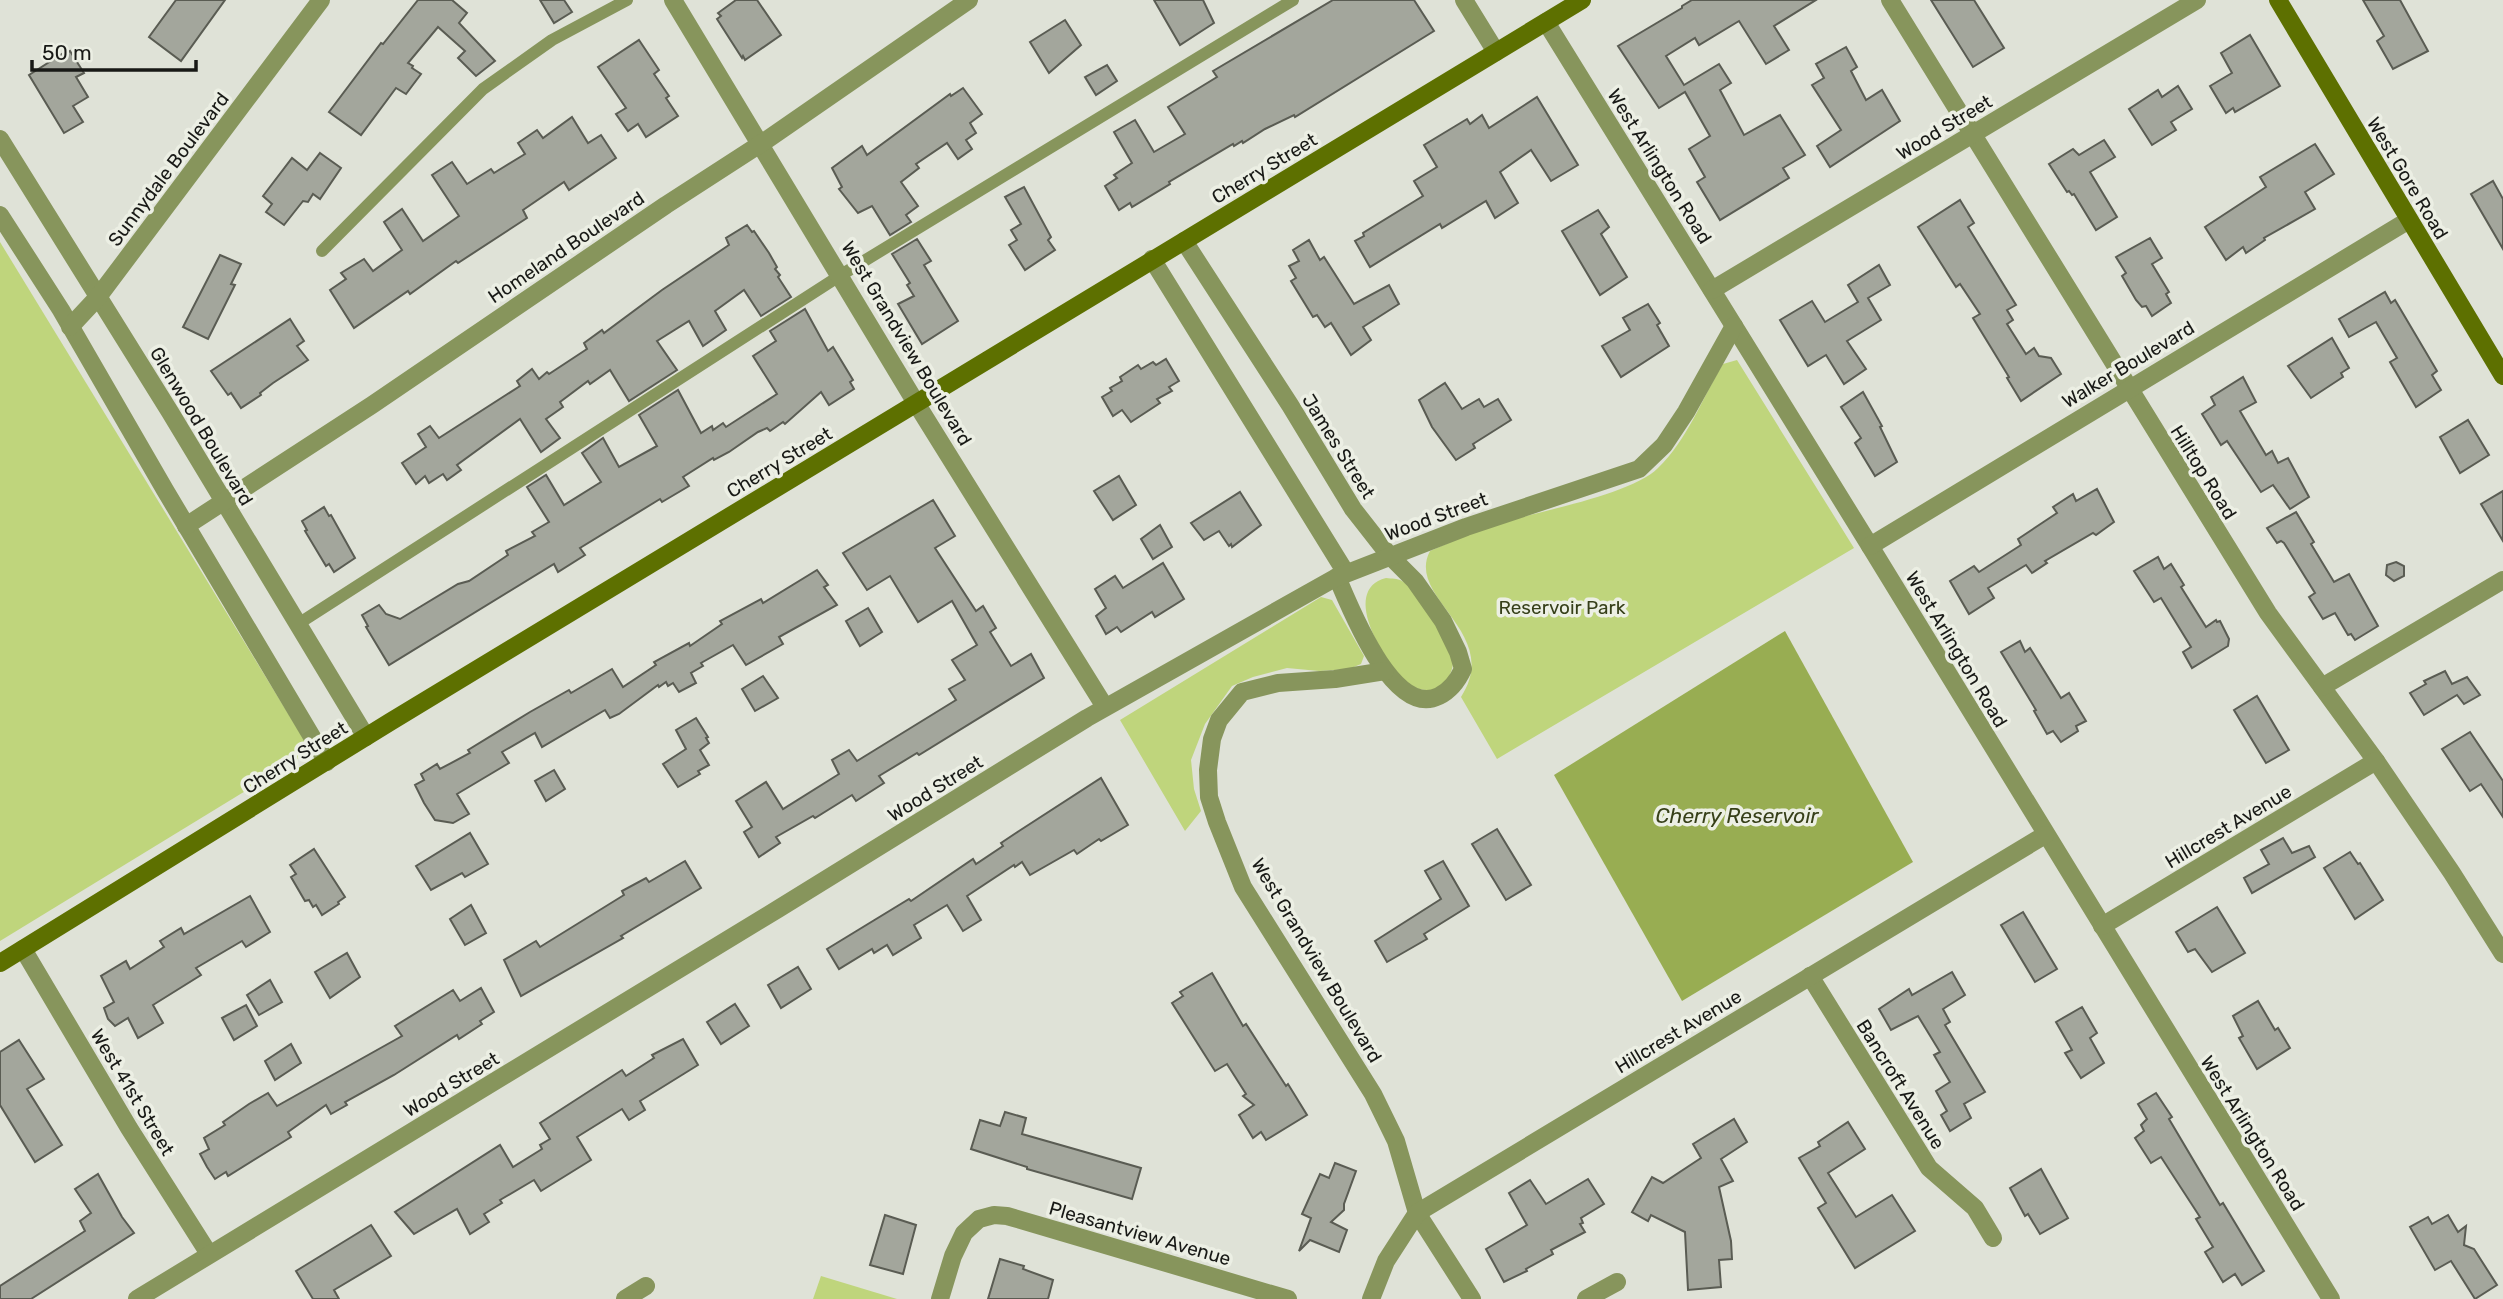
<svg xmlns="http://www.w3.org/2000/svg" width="2503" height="1299" font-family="Rubik,sans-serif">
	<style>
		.green { fill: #bfd57c }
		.water { fill: #98ad52 }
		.building { fill: #a3a69c; stroke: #5a5c53; stroke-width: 2 }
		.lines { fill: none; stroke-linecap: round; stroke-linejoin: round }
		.lane { stroke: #87955c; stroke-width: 12 }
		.street { stroke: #87955c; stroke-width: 18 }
		.secondary { stroke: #5d7000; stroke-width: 18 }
		.labels { text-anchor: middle; stroke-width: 7; stroke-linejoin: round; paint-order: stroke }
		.street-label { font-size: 19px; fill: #181916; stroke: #ecefe4 }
		.park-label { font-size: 19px; fill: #363f19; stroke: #ecefe4 }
		.water-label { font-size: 21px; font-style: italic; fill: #374019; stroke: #ecefe4 }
	</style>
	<rect width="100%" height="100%" fill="#dfe2d7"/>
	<g class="green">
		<polygon points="0,242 303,738 309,752 0,941"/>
		<path d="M1737,360L1854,548L1497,759L1461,697C1503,632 1405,598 1430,551C1453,541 1477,530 1500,523C1539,511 1631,495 1658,468C1688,439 1701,400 1723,364Z"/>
		<path d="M1386,578C1392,579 1397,578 1402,581C1419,590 1452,640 1453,659C1454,671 1447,680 1440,689C1429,691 1418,691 1409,684C1387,667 1338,590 1386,578Z"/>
		<polygon points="1321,597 1332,600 1364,656 1361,664 1349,669 1319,671 1287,668 1253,677 1232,686 1205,724 1191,760 1194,789 1201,811 1185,831 1120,720"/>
		<polygon points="821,1276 897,1299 813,1299"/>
	</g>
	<polygon class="water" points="1785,631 1913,862 1682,1001 1554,775"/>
	<g class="building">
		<polygon points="176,0 225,0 181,61 149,37"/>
		<polygon points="418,0 452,0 467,13 459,23 495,61 476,76 458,58 465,51 438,27 408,63 413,66 412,68 421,74 406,94 396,88 361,135 329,112 381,43 383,44"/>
		<polygon points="540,0 564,0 572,12 554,23"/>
		<polygon points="736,0 757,0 781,35 745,60 743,56 742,58 717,19 721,16 718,13"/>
		<polygon points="1154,0 1203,0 1214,23 1180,45"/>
		<polygon points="1333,0 1414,0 1434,31 1295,117 1294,115 1265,129 1243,143 1242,141 1234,146 1233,144 1169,182 1170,184 1132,207 1130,203 1119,210 1105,186 1117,178 1114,175 1132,163 1114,132 1135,120 1154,152 1185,134 1168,107 1217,77 1213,71"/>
		<polygon points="1692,0 1816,0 1774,26 1789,50 1766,64 1739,21 1699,45 1695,38 1666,56 1684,85 1719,64 1731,83 1720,90 1744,135 1780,115 1805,155 1783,168 1789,178 1720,220 1697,182 1705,177 1689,149 1710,136 1685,92 1659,108 1618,46 1682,8 1682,6"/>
		<polygon points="1931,0 1974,0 2004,48 1973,67"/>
		<polygon points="2363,0 2400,0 2428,51 2393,69 2377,41 2384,36"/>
		<polygon points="1065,20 1081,45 1049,73 1030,42"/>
		<polygon points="2250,35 2280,86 2235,112 2233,108 2226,113 2210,86 2232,73 2221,53"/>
		<polygon points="639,40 659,70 654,74 669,96 666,98 678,116 646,137 638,124 628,131 616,114 626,108 598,67"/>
		<polygon points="1846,47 1857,67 1851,71 1866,100 1882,90 1900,121 1830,167 1817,146 1841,130 1812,85 1824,78 1816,64"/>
		<polygon points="70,51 84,73 76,77 88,97 73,106 83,122 64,133 29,75 62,54 63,56"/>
		<polygon points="1107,65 1117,81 1096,95 1085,77"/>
		<polygon points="2178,86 2192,109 2171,122 2176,130 2152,145 2129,109 2158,90 2162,97"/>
		<polygon points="963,88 982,114 970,123 976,133 966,140 972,149 958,159 947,143 916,164 919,168 901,182 918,206 906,215 911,222 890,235 872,206 858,213 839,189 842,187 832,168 862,146 867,155 950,94 951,96"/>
		<polygon points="1537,97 1578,165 1551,181 1531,150 1500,172 1518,203 1495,218 1486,201 1442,228 1440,224 1370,267 1355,241 1364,236 1363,233 1423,196 1414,181 1437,167 1424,145 1467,119 1470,124 1482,115 1489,128"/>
		<polygon points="572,117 588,143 601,135 616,158 569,190 564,182 523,210 527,218 458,263 456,261 410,294 408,291 354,328 330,290 346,279 341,273 364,259 373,271 402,250 384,222 402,209 423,241 459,216 432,175 452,162 467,184 491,169 494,173 525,154 518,143 537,130 543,138"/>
		<polygon points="2104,140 2115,157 2090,172 2117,217 2096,230 2074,194 2072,195 2069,191 2067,192 2049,164 2073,149 2079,155"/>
		<polygon points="2315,144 2334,174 2305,192 2315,209 2264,238 2265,240 2246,253 2243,247 2226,260 2205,227 2266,187 2260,177"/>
		<polygon points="320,153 341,168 320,199 313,194 308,202 303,201 284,225 266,212 272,204 263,196 292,158 307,170"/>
		<polygon points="2493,181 2503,199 2503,249 2471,194"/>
		<polygon points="1024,187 1051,237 1048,240 1055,250 1025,270 1009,245 1017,240 1011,230 1021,224 1005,197"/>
		<polygon points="1960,200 1974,223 1968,227 2016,305 2007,310 2013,320 2007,324 2026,354 2034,348 2039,356 2051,358 2061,374 2021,401 2007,378 2009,377 1973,318 1980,314 1960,284 1956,287 1918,227"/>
		<polygon points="1598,210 1609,227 1601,234 1627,277 1600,295 1562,231"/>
		<polygon points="747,225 752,232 754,231 769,253 777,267 775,269 780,275 778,277 791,297 761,316 744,290 715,311 726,330 703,346 689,321 657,341 677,370 629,401 610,370 590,384 588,381 560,402 563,407 546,419 560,438 541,452 520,419 457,465 461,470 447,480 443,474 429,483 425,476 416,484 402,463 426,447 418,434 430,426 439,438 520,386 517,381 532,369 539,379 547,372 549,374 587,349 584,343 602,330 604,333 662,290 729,245 726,238"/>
		<polygon points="2150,238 2162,258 2152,264 2169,292 2166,294 2171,303 2152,316 2146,306 2142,307 2136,300 2122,276 2126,273 2116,257"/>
		<polygon points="917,239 931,261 924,265 958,321 922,344 898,304 914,296 907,285 910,283 892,254"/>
		<polygon points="1309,240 1320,260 1324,257 1354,304 1389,285 1399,304 1363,327 1371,340 1351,355 1331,323 1325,327 1317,315 1313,317 1291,281 1296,278 1289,266 1299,261 1293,250"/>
		<polygon points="220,255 241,264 231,284 235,285 208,339 183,327"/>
		<polygon points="1879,265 1890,285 1868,298 1881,320 1847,341 1866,369 1844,384 1826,355 1808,366 1780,320 1812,301 1825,322 1858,302 1848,285"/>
		<polygon points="2385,292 2391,303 2395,300 2437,371 2432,375 2441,390 2416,407 2390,362 2397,358 2376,322 2349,337 2339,319"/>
		<polygon points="1648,304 1660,323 1657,325 1669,346 1621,377 1602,346 1630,330 1623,318"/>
		<polygon points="805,309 828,351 833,347 853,380 850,382 854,389 829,405 821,392 785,424 783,422 770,431 767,428 758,432 729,452 714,460 713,458 683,477 689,486 662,502 660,499 580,548 585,555 558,572 554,564 389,665 366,627 368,626 362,615 379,605 386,614 400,619 458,584 469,581 508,555 506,551 535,536 532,532 549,522 527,487 546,475 564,505 601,482 582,453 603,438 619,467 657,446 639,415 678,390 701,433 712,426 713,430 723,423 726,427 777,394 753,356 776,341 770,331"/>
		<polygon points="290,319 304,341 297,346 308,360 273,383 260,393 261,395 241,408 231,393 228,395 211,371"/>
		<polygon points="2332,338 2349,368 2341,373 2343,377 2311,398 2288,366"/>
		<polygon points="1166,359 1179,381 1169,387 1172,391 1157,399 1160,403 1131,422 1122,410 1113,416 1102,397 1112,391 1110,388 1122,381 1120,377 1138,365 1141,369 1153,362 1156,365"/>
		<polygon points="2243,377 2256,402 2240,411 2266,455 2272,451 2278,463 2288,458 2309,497 2290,509 2273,485 2261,492 2227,441 2221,445 2202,414 2215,405 2211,397"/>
		<polygon points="1445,383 1462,409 1479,399 1484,407 1498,399 1511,420 1473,444 1475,448 1456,460 1432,427 1419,400"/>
		<polygon points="1863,392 1882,426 1880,427 1897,462 1875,476 1855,443 1861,438 1841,407"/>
		<polygon points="2468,420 2489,455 2460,473 2440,437"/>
		<polygon points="1119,476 1136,505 1113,520 1094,491"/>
		<polygon points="2097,489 2114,522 2096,535 2093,533 2045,561 2047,563 2032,573 2026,565 1988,588 1994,598 1969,614 1950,581 1974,566 1979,572 2021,545 2018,539 2057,513 2053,507 2073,494 2076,501"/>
		<polygon points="2503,491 2503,541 2481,504"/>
		<polygon points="1240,492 1261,525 1232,547 1231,544 1229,546 1219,531 1204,540 1191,523"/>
		<polygon points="933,500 955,536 935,548 976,611 983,606 996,628 990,632 1011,666 1031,654 1044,678 919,755 917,753 879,776 884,783 856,801 852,795 815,818 813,816 776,837 780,843 759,857 744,832 752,827 736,801 766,782 783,809 839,774 832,760 849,750 857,761 956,700 949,689 965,680 952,660 977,645 952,601 918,622 890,576 867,590 843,553"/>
		<polygon points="324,507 329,516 331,515 355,558 334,572 329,564 326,566 305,531 307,530 302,521"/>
		<polygon points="2296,512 2314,542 2311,544 2334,582 2349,574 2378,626 2355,640 2351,634 2348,635 2335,613 2323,619 2309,597 2315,593 2284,543 2281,541 2277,543 2267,528"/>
		<polygon points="1160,525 1172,547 1153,559 1141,539"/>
		<polygon points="2158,557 2164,569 2171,564 2184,585 2181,587 2206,627 2216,620 2217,622 2220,621 2229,639 2228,646 2192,668 2183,652 2191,647 2161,598 2154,602 2134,571"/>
		<polygon points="2396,562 2404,566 2404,576 2394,581 2386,575 2387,565"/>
		<polygon points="1163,563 1184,599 1155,617 1152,612 1121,632 1117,627 1106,634 1096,616 1106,608 1095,589 1115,576 1123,588"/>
		<polygon points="817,570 828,585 824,587 837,605 779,637 783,644 746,665 733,645 701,663 703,666 691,673 696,683 679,692 673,683 668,686 666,682 659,687 658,685 619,714 610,718 605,710 542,747 535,733 502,752 509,763 457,794 469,814 453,823 435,820 424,803 415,785 424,780 421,774 437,764 440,769 470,753 468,750 530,712 569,690 571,693 612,669 623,687 656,665 654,662 689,643 690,646 722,624 720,621 761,599 763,603"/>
		<polygon points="868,608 882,632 860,646 846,621"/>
		<polygon points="2020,641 2025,652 2030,648 2061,698 2069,693 2086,721 2076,726 2078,731 2061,742 2053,731 2047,734 2034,711 2036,710 2001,652"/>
		<polygon points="2445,671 2452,684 2467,677 2480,695 2464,704 2457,695 2424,715 2410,693 2426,684 2424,681"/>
		<polygon points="763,676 778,698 755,711 742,689"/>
		<polygon points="2257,696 2289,750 2266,763 2234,710"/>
		<polygon points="696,718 708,737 706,738 709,743 700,750 709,765 698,771 700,774 678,787 663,764 686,749 676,730"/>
		<polygon points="2470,732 2503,781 2503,817 2481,784 2470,791 2442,749"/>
		<polygon points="554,770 565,789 546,801 535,781"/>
		<polygon points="1101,778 1128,825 1101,841 1099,839 1077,854 1074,850 1030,875 1022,862 1015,867 1014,865 967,896 981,920 963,931 947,905 914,925 921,938 893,955 887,945 874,953 872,949 839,969 827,949 909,899 911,901 973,859 976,864 1003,846 1001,843 1019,831"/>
		<polygon points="1497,829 1531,885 1506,900 1472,844"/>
		<polygon points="470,833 488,864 465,877 462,873 431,890 416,866"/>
		<polygon points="2283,838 2292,853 2309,846 2315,857 2252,893 2244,878 2269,864 2261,850"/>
		<polygon points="314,849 345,897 338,902 339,904 322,915 316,905 313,907 309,900 305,901 291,877 296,874 290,865"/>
		<polygon points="2350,852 2358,864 2360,863 2383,900 2355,919 2324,868"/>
		<polygon points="685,861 701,888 621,936 623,938 521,996 504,960 536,941 540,947 624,895 622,891 646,878 649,882"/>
		<polygon points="1443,861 1469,906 1424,934 1427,939 1387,962 1375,941 1441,899 1425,871"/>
		<polygon points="250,896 270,932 246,947 242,941 196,968 201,975 153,1005 163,1023 138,1038 128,1018 115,1026 108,1019 104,1008 114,1002 101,976 126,961 130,969 164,947 160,941 181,928 184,934"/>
		<polygon points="471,905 486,933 465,945 450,919"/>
		<polygon points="2217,907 2245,953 2212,972 2195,949 2188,952 2176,932"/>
		<polygon points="2023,912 2057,969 2035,982 2001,925"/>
		<polygon points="347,953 360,977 330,998 315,972"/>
		<polygon points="798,967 811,989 781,1008 768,985"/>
		<polygon points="1952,972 1965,995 1943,1009 1950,1022 1945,1025 1985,1092 1964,1104 1971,1118 1950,1131 1941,1115 1947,1111 1936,1091 1950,1082 1934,1055 1940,1052 1918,1016 1891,1030 1879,1009 1909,989 1912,995"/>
		<polygon points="1212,973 1243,1026 1246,1024 1286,1086 1288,1084 1307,1115 1266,1140 1261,1132 1253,1138 1239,1115 1254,1105 1243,1096 1246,1094 1227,1064 1215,1071 1172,1003 1183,996 1180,992"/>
		<polygon points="270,980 282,1002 259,1015 247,995"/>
		<polygon points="481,988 494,1012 480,1021 482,1024 459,1039 457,1035 394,1075 345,1102 347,1105 331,1114 326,1105 288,1132 291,1137 228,1176 226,1172 215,1179 207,1167 200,1154 209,1149 204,1138 225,1125 223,1122 249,1104 268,1093 277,1106 402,1036 395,1026 453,990 460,1001"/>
		<polygon points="2258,1001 2275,1030 2278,1028 2290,1048 2257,1069 2239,1038 2243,1036 2233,1016"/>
		<polygon points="735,1004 749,1026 721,1044 707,1022"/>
		<polygon points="246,1005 257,1026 234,1040 222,1018"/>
		<polygon points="2082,1007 2097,1033 2090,1038 2104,1063 2081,1078 2065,1053 2072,1050 2056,1022"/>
		<polygon points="683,1039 698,1065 640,1101 645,1110 629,1120 622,1109 577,1137 591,1160 541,1191 534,1180 500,1200 502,1203 484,1214 489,1222 470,1234 457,1209 414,1234 395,1212 500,1145 513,1167 542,1149 540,1145 550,1139 540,1123 622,1070 626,1076 654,1058 652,1055"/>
		<polygon points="19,1040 44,1079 27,1089 62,1145 35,1162 0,1105 0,1052"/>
		<polygon points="291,1044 301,1063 275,1080 265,1061"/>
		<polygon points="2156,1093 2172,1117 2169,1119 2220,1205 2223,1203 2264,1271 2242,1285 2235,1274 2223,1282 2205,1252 2213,1247 2196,1219 2200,1217 2161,1157 2151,1163 2135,1138 2144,1131 2141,1125 2147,1119 2138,1104"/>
		<polygon points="1005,1112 1026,1118 1022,1134 1141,1168 1132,1199 1027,1169 1027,1167 971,1149 980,1120 1000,1126"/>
		<polygon points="1734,1119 1747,1142 1721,1159 1733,1181 1719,1187 1731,1241 1732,1259 1719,1260 1721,1287 1688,1290 1685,1232 1651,1215 1648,1221 1632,1212 1652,1177 1663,1183 1701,1158 1693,1144"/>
		<polygon points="1848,1122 1865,1149 1828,1173 1856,1217 1892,1195 1915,1231 1855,1268 1818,1208 1826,1203 1799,1158 1820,1146 1818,1142"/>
		<polygon points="1335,1163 1356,1171 1344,1204 1344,1210 1331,1222 1347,1230 1339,1252 1310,1240 1299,1251 1311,1218 1302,1214 1320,1174 1329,1178"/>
		<polygon points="2041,1169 2068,1218 2040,1234 2028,1214 2025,1216 2010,1188"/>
		<polygon points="98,1174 122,1217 134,1233 31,1299 0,1299 0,1286 85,1231 80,1221 91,1213 75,1189"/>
		<polygon points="1588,1179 1604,1204 1581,1218 1583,1223 1580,1224 1585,1232 1551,1250 1553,1254 1526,1269 1527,1271 1504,1282 1486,1249 1527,1225 1509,1193 1530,1180 1546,1204"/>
		<polygon points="885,1215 916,1225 903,1274 870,1265"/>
		<polygon points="2448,1215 2458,1232 2466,1226 2464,1245 2474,1249 2497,1285 2475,1299 2451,1261 2435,1270 2410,1227 2428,1217 2432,1224"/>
		<polygon points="371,1225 391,1256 334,1290 339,1299 313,1299 296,1271"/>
		<polygon points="1000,1259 1024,1266 1023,1269 1053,1280 1048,1299 988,1299"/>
	</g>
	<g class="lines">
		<g class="lane">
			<polyline points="322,251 483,89 552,40 627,0"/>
			<polyline points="298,624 841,275 1293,0"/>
		</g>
		<g class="street">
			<polyline points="673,0 916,403 1105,707"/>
			<polyline points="1464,0 1496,52"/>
			<polyline points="1890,0 2268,613 2376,761 2452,873 2503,954"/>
			<polyline points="1546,22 1870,546 2331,1299"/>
			<polyline points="0,139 170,412 366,737"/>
			<polyline points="0,215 61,310 165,490 327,762"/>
			<path d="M1184,241L1290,405L1353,509L1389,555L1415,581L1443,621L1458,652L1463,669C1458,680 1451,690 1439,696C1393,719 1350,607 1337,577"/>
			<polyline points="1152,259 1346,573"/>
			<polyline points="1712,290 2197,0"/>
			<polyline points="70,327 98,297 321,0"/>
			<polyline points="186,526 372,405 666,205 765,141 969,0"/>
			<polyline points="1870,546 2409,220"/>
			<polyline points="1385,671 1335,679 1278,683 1242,692 1219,720 1212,739 1208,770 1209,797 1217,822 1243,887 1373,1094 1396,1141 1417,1213 1472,1299"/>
			<polyline points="2322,687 2503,580"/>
			<polyline points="2102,926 2376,761"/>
			<polyline points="23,949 129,1128 209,1254"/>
			<polyline points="1810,976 1929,1168 1975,1208 1993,1238"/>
			<polyline points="137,1299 778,909 1087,718 1335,578 1466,527 1639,469 1664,445 1686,412 1734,326"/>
			<polyline points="625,1299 646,1286"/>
			<polyline points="940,1299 953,1256 964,1233 979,1219 994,1215 1007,1216 1065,1233 1288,1299"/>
			<polyline points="1371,1299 1386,1261 1417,1213 2045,835"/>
			<polyline points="1586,1299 1617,1282"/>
		</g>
		<g class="secondary">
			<polyline points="2278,0 2503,376"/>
			<polyline points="0,963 390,722 1582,0"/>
		</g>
	</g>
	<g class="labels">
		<g class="street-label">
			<text transform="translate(1944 127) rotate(-31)" y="7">Wood Street</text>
			<text transform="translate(1660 166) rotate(58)" y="7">West Arlington Road</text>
			<text transform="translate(1264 168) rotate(-31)" y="7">Cherry Street</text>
			<text transform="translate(168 169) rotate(-53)" y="7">Sunnydale Boulevard</text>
			<text transform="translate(2408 178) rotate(59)" y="7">West Gore Road</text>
			<text transform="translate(566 247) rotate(-34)" y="7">Homeland Boulevard</text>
			<text transform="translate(907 343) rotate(59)" y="7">West Grandview Boulevard</text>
			<text transform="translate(2128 364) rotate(-31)" y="7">Walker Boulevard</text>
			<text transform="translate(202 426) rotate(59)" y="7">Glenwood Boulevard</text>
			<text transform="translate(1339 446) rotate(58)" y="7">James Street</text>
			<text transform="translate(779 462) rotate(-31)" y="7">Cherry Street</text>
			<text transform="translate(2204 472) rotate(58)" y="7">Hilltop Road</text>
			<text transform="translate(1436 516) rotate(-20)" y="7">Wood Street</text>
			<text transform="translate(1957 649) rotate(59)" y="7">West Arlington Road</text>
			<text transform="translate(295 757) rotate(-32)" y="7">Cherry Street</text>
			<text transform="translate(935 788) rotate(-32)" y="7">Wood Street</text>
			<text transform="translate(2228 826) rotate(-31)" y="7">Hillcrest Avenue</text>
			<text transform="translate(1317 960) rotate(59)" y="7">West Grandview Boulevard</text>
			<text transform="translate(1678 1031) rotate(-31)" y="7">Hillcrest Avenue</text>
			<text transform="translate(451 1084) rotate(-31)" y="7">Wood Street</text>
			<text transform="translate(1901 1084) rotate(58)" y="7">Bancroft Avenue</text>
			<text transform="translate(133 1092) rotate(59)" y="7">West 41st Street</text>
			<text transform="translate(2253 1133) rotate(58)" y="7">West Arlington Road</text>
			<text transform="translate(1140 1233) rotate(16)" y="7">Pleasantview Avenue</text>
		</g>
		<g class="park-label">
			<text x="1562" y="614">Reservoir Park</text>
		</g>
		<g class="water-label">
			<text x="1737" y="823">Cherry Reservoir</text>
		</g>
	</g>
	<path d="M32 60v10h164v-10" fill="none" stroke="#181916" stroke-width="3.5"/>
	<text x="42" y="60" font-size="21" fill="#181916" stroke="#ecefe4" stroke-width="5" paint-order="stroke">50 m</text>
</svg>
